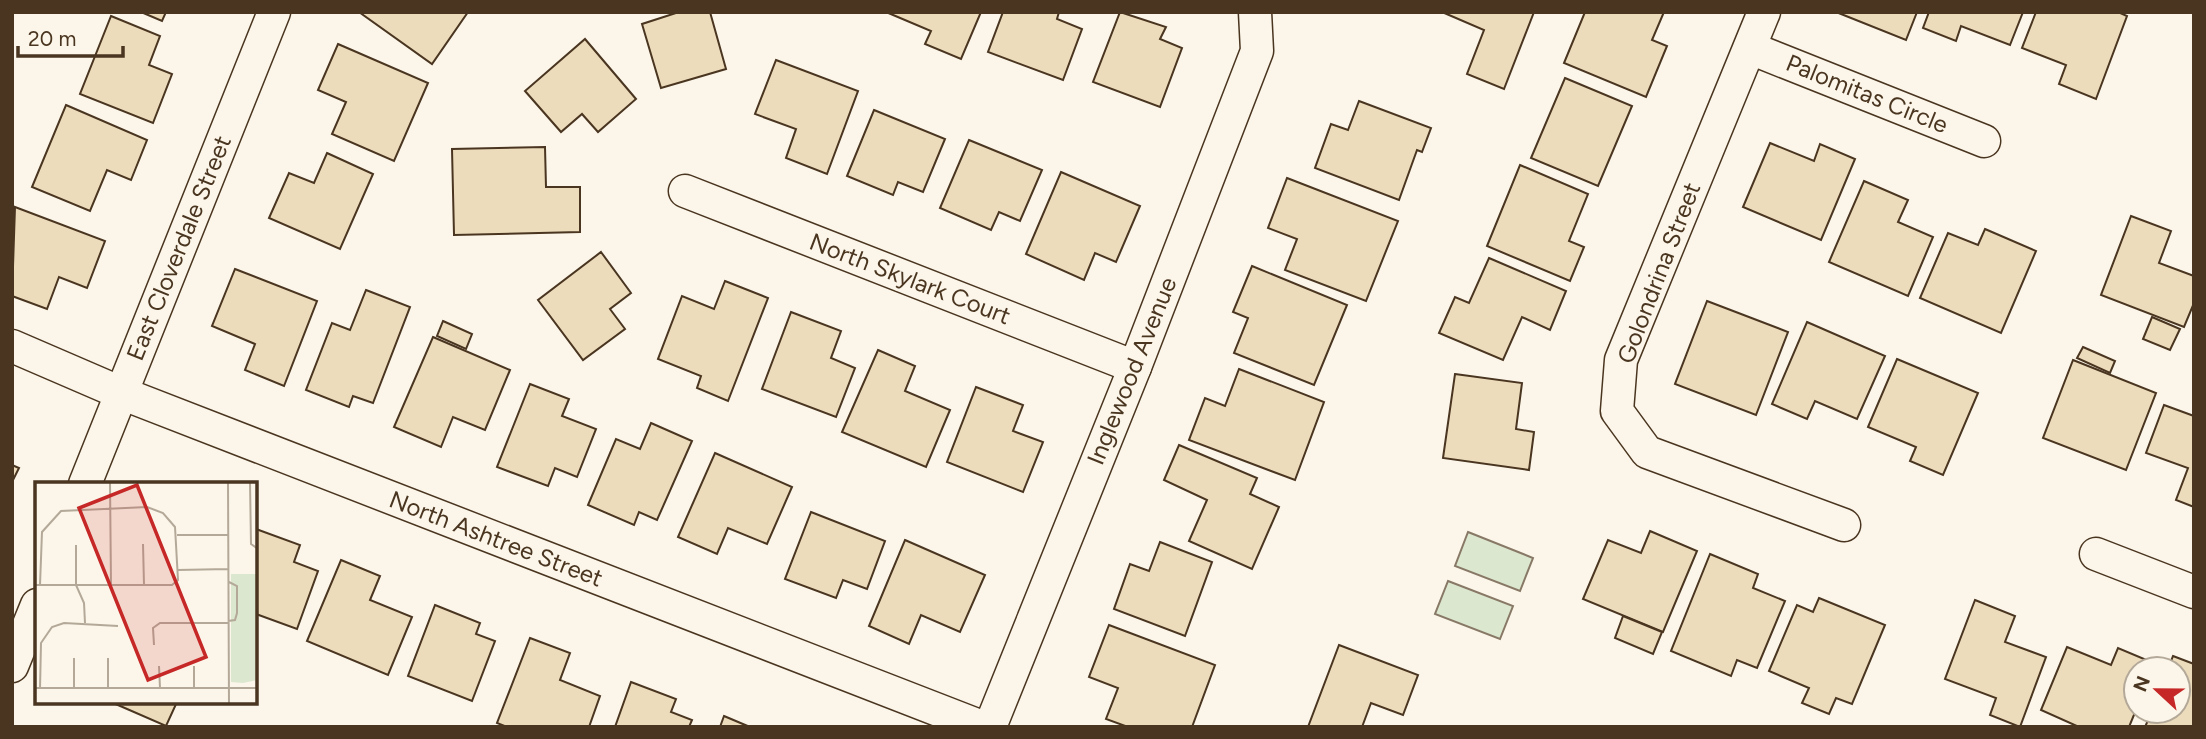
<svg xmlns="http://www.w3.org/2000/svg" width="2206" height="739" font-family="Figtree,sans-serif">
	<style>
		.green { fill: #dce7d0; stroke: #887966; stroke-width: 2 }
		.building { fill: #ecdcbc; stroke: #4a3520; stroke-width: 2 }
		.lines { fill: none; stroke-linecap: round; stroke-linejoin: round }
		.minor-casing { stroke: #4a3520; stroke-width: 35 }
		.minor { stroke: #fbf6e9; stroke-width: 32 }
		.labels { text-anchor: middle; stroke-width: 5; stroke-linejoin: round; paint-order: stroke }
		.street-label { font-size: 24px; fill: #4a3520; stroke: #fbf6e9 }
		.inset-road { fill: none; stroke: #b4a999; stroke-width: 2 }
		.view { fill: #c62828; fill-opacity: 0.15; stroke: #c62828; stroke-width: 3.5 }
		.inset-edge { fill: none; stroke: #4a3520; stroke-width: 3.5 }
	</style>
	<rect width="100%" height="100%" fill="#fbf6e9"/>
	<g class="green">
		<polygon points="1468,532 1533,558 1520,591 1455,566"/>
		<polygon points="1448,581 1513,606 1500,639 1435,614"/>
	</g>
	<g class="building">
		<polygon points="141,12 166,12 162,21"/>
		<polygon points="359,12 468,12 432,64"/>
		<polygon points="679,12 710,12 726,69 661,88 642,24"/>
		<polygon points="886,12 981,12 961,59 925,44 931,31"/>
		<polygon points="1003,12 1059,12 1057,19 1082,29 1063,80 988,52"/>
		<polygon points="1120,12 1166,27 1160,39 1182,48 1160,107 1093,82"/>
		<polygon points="1442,12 1534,12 1504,89 1467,74 1484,30"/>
		<polygon points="1585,12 1664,12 1652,40 1667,46 1646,97 1564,63"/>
		<polygon points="1836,12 1917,12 1906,40"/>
		<polygon points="1929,12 2023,12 2010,45 1961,26 1956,41 1923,28"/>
		<polygon points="2036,12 2118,12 2127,16 2096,99 2059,84 2066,65 2022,48"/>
		<polygon points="111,16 160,36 149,65 172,74 153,123 80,94"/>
		<polygon points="585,39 636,99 598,132 582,114 561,132 525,91"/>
		<polygon points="338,44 428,83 394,161 332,134 346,102 318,90"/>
		<polygon points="776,60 858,91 827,174 786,158 796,129 755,114"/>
		<polygon points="1565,78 1632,106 1598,186 1531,158"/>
		<polygon points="1359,101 1431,128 1422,152 1417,150 1399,200 1315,168 1331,124 1348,130"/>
		<polygon points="66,105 147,140 131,180 107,170 90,211 32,187"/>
		<polygon points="874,110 945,139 923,192 898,182 893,195 847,176"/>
		<polygon points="969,140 1042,170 1020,221 999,212 991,230 940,208"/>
		<polygon points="1770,143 1814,161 1820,144 1855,159 1821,240 1743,207"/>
		<polygon points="545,147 546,187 580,187 580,232 454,235 452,149"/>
		<polygon points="327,153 373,174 340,249 269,218 289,173 314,183"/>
		<polygon points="1520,165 1588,194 1569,241 1584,247 1570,281 1487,246"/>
		<polygon points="1061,172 1140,206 1116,262 1095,253 1084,280 1026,254"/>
		<polygon points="1287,178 1398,221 1366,301 1285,270 1297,239 1268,228"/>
		<polygon points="1864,181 1908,200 1898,222 1933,237 1908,296 1829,262"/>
		<polygon points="15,207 105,241 87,288 59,277 47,309 12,296"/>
		<polygon points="2131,216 2171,231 2159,263 2194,276 2194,303 2184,327 2101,295"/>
		<polygon points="1985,229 2036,251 2001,333 1920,298 1948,233 1978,245"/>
		<polygon points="601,252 631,293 610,309 625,329 583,360 538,300"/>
		<polygon points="1489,258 1566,291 1550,330 1522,317 1503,360 1439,333 1455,297 1469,303"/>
		<polygon points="1252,266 1347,305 1314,385 1234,353 1248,318 1233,312"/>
		<polygon points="235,269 317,301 284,386 245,370 255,344 212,326"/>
		<polygon points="725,281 768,298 728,401 697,388 701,376 658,359 682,296 714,309"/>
		<polygon points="366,290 410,307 373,403 353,396 349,407 306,390 332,323 350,330"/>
		<polygon points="1707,301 1788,332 1756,415 1675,384"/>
		<polygon points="791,312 841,331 831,358 855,368 836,417 762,389"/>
		<polygon points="2152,317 2180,329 2170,350 2143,339"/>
		<polygon points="443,321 472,334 466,349 437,336"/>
		<polygon points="1807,322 1885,356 1857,419 1815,401 1807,419 1772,404"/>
		<polygon points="433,337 510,370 485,430 453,417 441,447 394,427"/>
		<polygon points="2083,347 2115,361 2110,373 2077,358"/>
		<polygon points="878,350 915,366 905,391 950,410 926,467 842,432"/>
		<polygon points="1897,359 1978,393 1943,475 1910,461 1916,447 1868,427"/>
		<polygon points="2073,360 2156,393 2126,470 2043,438"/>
		<polygon points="1239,369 1324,402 1295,480 1189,440 1205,398 1225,406"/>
		<polygon points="1455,374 1522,383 1516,429 1534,432 1529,470 1443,458"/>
		<polygon points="530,384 569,399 562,416 596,429 577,477 555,468 548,486 497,467"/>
		<polygon points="976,387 1023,405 1013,431 1043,442 1023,492 947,462"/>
		<polygon points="2164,405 2194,416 2194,507 2176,500 2188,468 2146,453"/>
		<polygon points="651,423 692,441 657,520 639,512 634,525 588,505 616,439 640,449"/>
		<polygon points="1179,445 1257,478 1250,494 1279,507 1252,569 1189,541 1207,500 1164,480"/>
		<polygon points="715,453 792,487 767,544 728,528 717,554 678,537"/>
		<polygon points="12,465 19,468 12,482"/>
		<polygon points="811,512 885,541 867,589 843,580 836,598 785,579"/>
		<polygon points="256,529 300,545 294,562 318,571 297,629 256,614"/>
		<polygon points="1650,531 1697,551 1663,632 1583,599 1608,540 1641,553"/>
		<polygon points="905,540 985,575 960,632 921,615 909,644 869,626"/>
		<polygon points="1160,542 1212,562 1185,636 1114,609 1130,564 1149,571"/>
		<polygon points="1710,554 1758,574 1753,588 1785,601 1757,668 1737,660 1731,676 1671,651"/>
		<polygon points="341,560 380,576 370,600 412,617 388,675 307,641"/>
		<polygon points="1819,598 1885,625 1852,704 1836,698 1829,714 1802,703 1809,688 1769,671 1797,605 1813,612"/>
		<polygon points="1975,600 2015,616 2005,642 2046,657 2020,727 1990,715 1996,698 1945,679"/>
		<polygon points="435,605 480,623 476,634 495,641 472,701 408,676"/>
		<polygon points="1623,616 1662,632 1653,654 1615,638"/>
		<polygon points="1109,625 1215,665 1192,727 1128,727 1106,719 1118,688 1089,677"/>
		<polygon points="530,638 570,653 560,680 600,696 589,727 507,727 497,723"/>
		<polygon points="1339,645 1418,675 1403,715 1371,703 1362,727 1308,727"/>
		<polygon points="2067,647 2111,665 2118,648 2156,664 2153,669 2136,669 2136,710 2129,727 2079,727 2041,710"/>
		<polygon points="2173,656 2194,664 2194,727 2145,727 2152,711 2178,711 2178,669 2168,669"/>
		<polygon points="631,682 676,699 671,712 692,720 689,727 615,727"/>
		<polygon points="111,702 177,702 166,726"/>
		<polygon points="724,716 750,727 720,727"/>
	</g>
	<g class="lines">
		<g class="minor-casing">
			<g id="minor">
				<polyline points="1764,12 1621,360 1617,411 1647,452 1844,525"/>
				<polyline points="1750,48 1984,141"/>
				<polyline points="685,191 1135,367"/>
				<polyline points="12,346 121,393 982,727"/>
				<polyline points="85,484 274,12"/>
				<polyline points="2096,554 2194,592"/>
				<polyline points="12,666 37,605"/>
				<polyline points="990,727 1135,367 1257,51 1255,12"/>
			</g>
		</g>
		<use href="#minor" class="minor"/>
	</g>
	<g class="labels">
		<g class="street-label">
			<text transform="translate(1867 94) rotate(22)" y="8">Palomitas Circle</text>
			<text transform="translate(179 248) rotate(-68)" y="8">East Cloverdale Street</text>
			<text transform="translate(1659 273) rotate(-69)" y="8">Golondrina Street</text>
			<text transform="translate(910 279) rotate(21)" y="8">North Skylark Court</text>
			<text transform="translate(1132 371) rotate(-68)" y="8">Inglewood Avenue</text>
			<text transform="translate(496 539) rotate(21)" y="8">North Ashtree Street</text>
		</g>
	</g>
	<g transform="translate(35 482)">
		<rect width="222" height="222" fill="#fbf6e9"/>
		<path d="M196,92H222V198L208,201L196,200Z" fill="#dce7d0"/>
		<path class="inset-road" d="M75,0L76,103M193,0L194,222M215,0L216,62L223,67M142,53H193M108,62L109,103M41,63V103L49,121L50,141M143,88L193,87M0,103H137L143,98L140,45L128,31L112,25L26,29L7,50L5,103M193,139L200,138L202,131V104L194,100M119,163L118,146L125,141H193M39,176V206M73,176V206M124,184L125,206M159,184V206M0,206H223M5,207L6,161L17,145L29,141L83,144"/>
		<path class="view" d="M102,3L171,175L113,198L44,26Z"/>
		<rect width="222" height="222" class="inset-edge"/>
	</g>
	<rect width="2206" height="739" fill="none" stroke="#4a3520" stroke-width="28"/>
	<g transform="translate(2157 690) rotate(292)"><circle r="33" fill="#fbf6e9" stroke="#b4a999" stroke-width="2"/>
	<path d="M0-5L12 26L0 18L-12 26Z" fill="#c62828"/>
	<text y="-10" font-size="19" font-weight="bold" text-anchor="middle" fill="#4a3520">N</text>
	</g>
	<path d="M18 46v10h105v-10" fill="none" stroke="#4a3520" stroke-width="3.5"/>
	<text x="28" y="46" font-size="21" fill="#4a3520" stroke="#fbf6e9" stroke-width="5" paint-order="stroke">20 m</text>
</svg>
